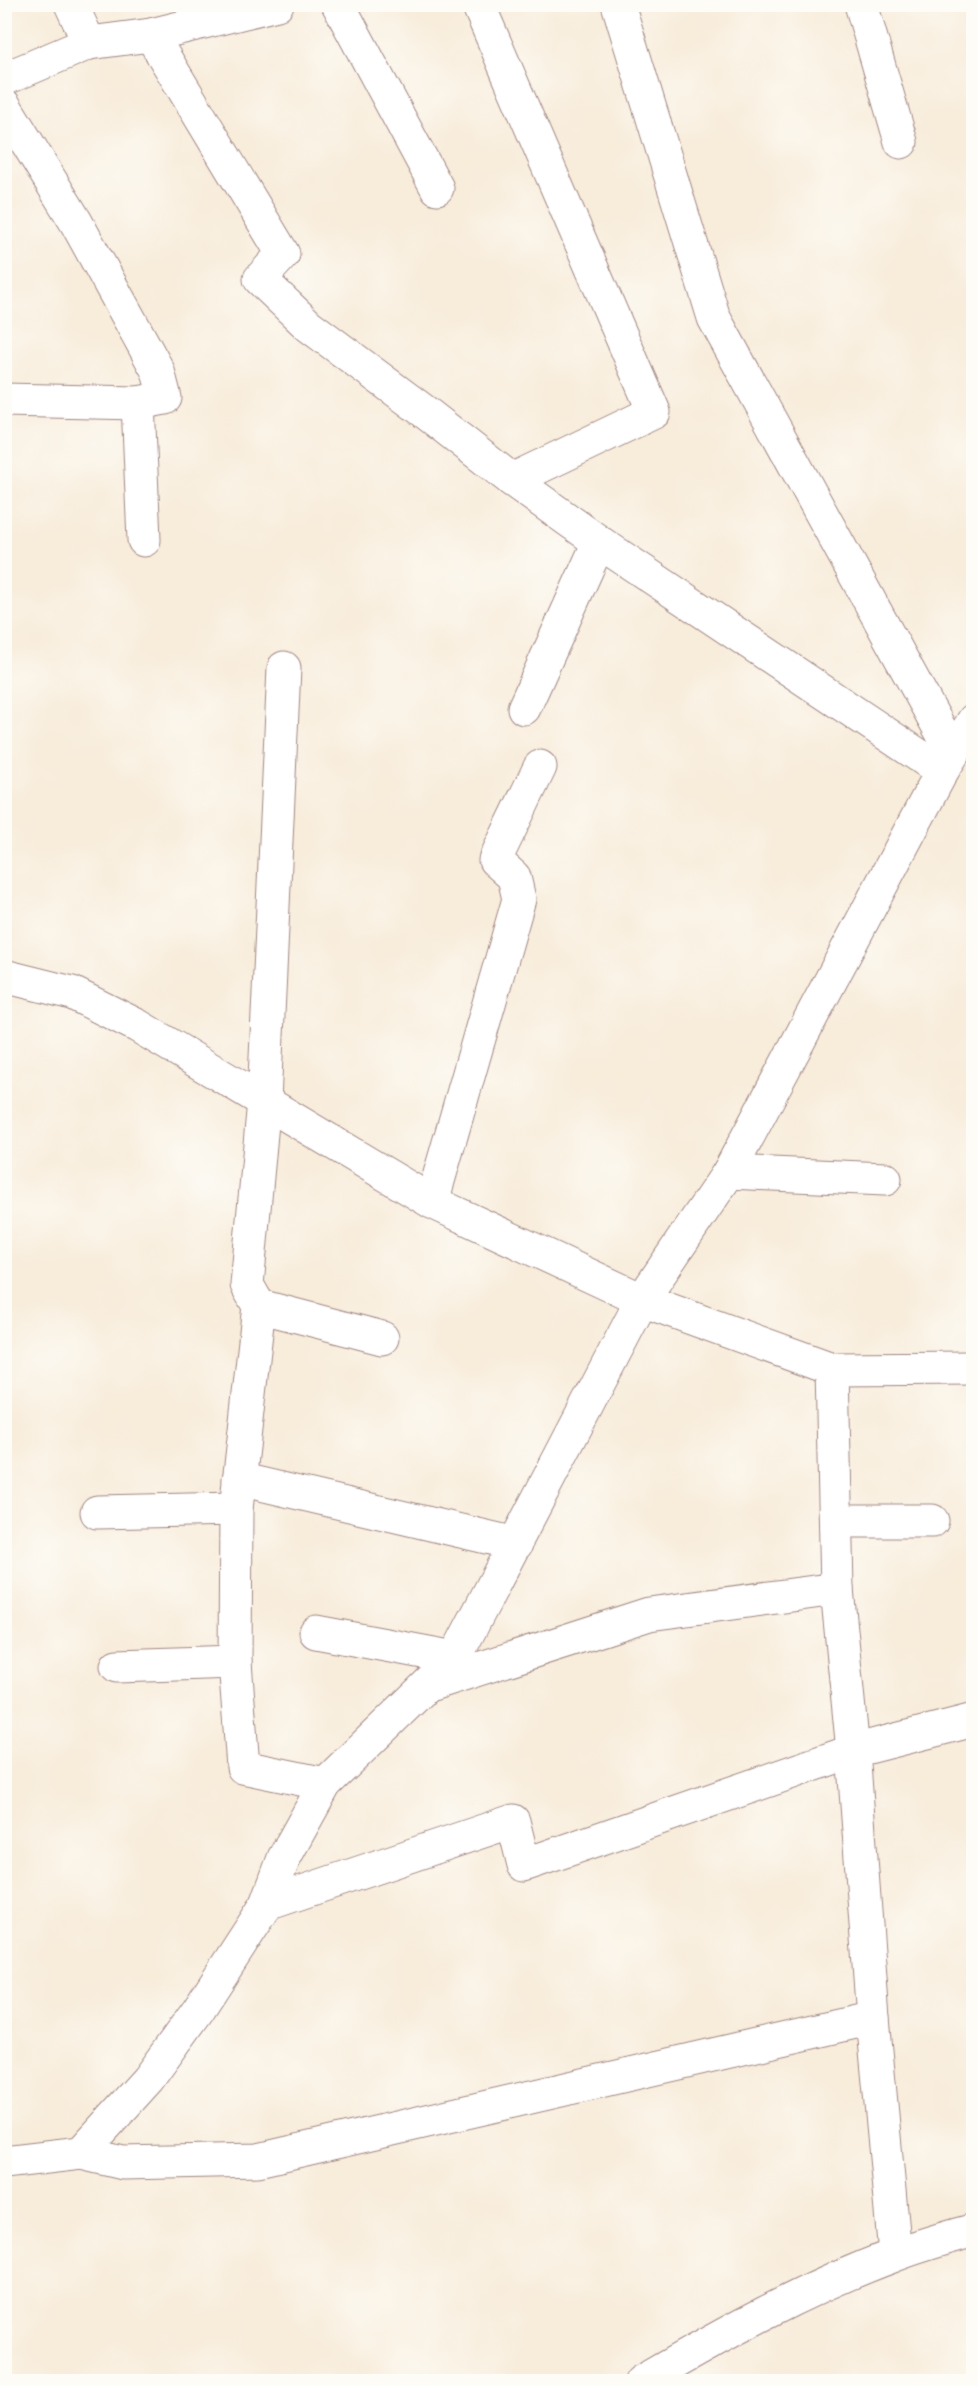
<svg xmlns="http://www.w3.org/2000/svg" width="978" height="2386" font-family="Vollkorn,serif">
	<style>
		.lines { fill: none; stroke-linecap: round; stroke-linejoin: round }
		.minor-casing { stroke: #a18682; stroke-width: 35 }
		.minor { stroke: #fff; stroke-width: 33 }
	</style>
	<rect width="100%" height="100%" fill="#fdfcf7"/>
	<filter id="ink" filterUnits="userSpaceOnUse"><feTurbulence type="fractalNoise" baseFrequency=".0167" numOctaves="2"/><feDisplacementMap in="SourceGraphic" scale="12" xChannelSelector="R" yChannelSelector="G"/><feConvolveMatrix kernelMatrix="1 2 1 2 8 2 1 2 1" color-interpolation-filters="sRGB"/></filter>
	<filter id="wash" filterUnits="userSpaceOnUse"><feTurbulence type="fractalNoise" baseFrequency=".008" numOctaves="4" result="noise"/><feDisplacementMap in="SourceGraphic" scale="24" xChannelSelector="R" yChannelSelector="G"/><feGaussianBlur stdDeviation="1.35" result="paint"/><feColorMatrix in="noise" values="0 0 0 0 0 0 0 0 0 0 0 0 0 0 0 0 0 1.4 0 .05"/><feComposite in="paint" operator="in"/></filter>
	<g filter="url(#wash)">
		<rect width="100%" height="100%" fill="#f8ecda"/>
	</g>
	<g filter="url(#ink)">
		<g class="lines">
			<g class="minor-casing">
				<g id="minor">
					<polyline points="71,4 89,43"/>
					<polyline points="338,4 437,188"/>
					<polyline points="478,4 654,412 512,480"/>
					<polyline points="618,4 714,318 952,751"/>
					<polyline points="861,4 901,142"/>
					<polyline points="151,35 283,254 260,279 308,325 425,412 512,480 599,542 942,771"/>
					<polyline points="4,79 89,43 151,35 277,4"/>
					<polyline points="4,105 76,222 158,371 165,398 138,403 4,400"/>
					<polyline points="138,403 144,540"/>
					<polyline points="524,708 599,542"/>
					<polyline points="4,976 72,993 138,1026 432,1202 642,1300 832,1369 974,1368"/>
					<polyline points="729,1172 885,1179"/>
					<polyline points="432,1202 519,899 514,877 495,860 540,767"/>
					<polyline points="259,1306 247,1285 264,1101 284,668"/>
					<polyline points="832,1369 837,1589 853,1751 873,2018 895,2254"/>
					<polyline points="239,1479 516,1544"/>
					<polyline points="97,1512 236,1509"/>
					<polyline points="836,1521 932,1521"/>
					<polyline points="316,1632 455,1658"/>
					<polyline points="117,1666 235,1662"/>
					<polyline points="432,1684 649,1614 837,1589"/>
					<polyline points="325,1784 243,1767 235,1662 236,1509 259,1306 382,1338"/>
					<polyline points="267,1904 513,1821 524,1865 853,1751 974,1720"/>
					<polyline points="81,2153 123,2163 258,2160 873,2018"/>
					<polyline points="4,2162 81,2153 148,2079 198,2010 267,1904 284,1858 325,1784 455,1658 642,1300 729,1172 942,771 974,720"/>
					<path d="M641,2382C723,2334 806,2288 895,2255C920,2245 947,2238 974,2230"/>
				</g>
			</g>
			<use href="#minor" class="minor"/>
		</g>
	</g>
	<rect width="978" height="2386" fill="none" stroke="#fdfcf7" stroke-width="24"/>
</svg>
